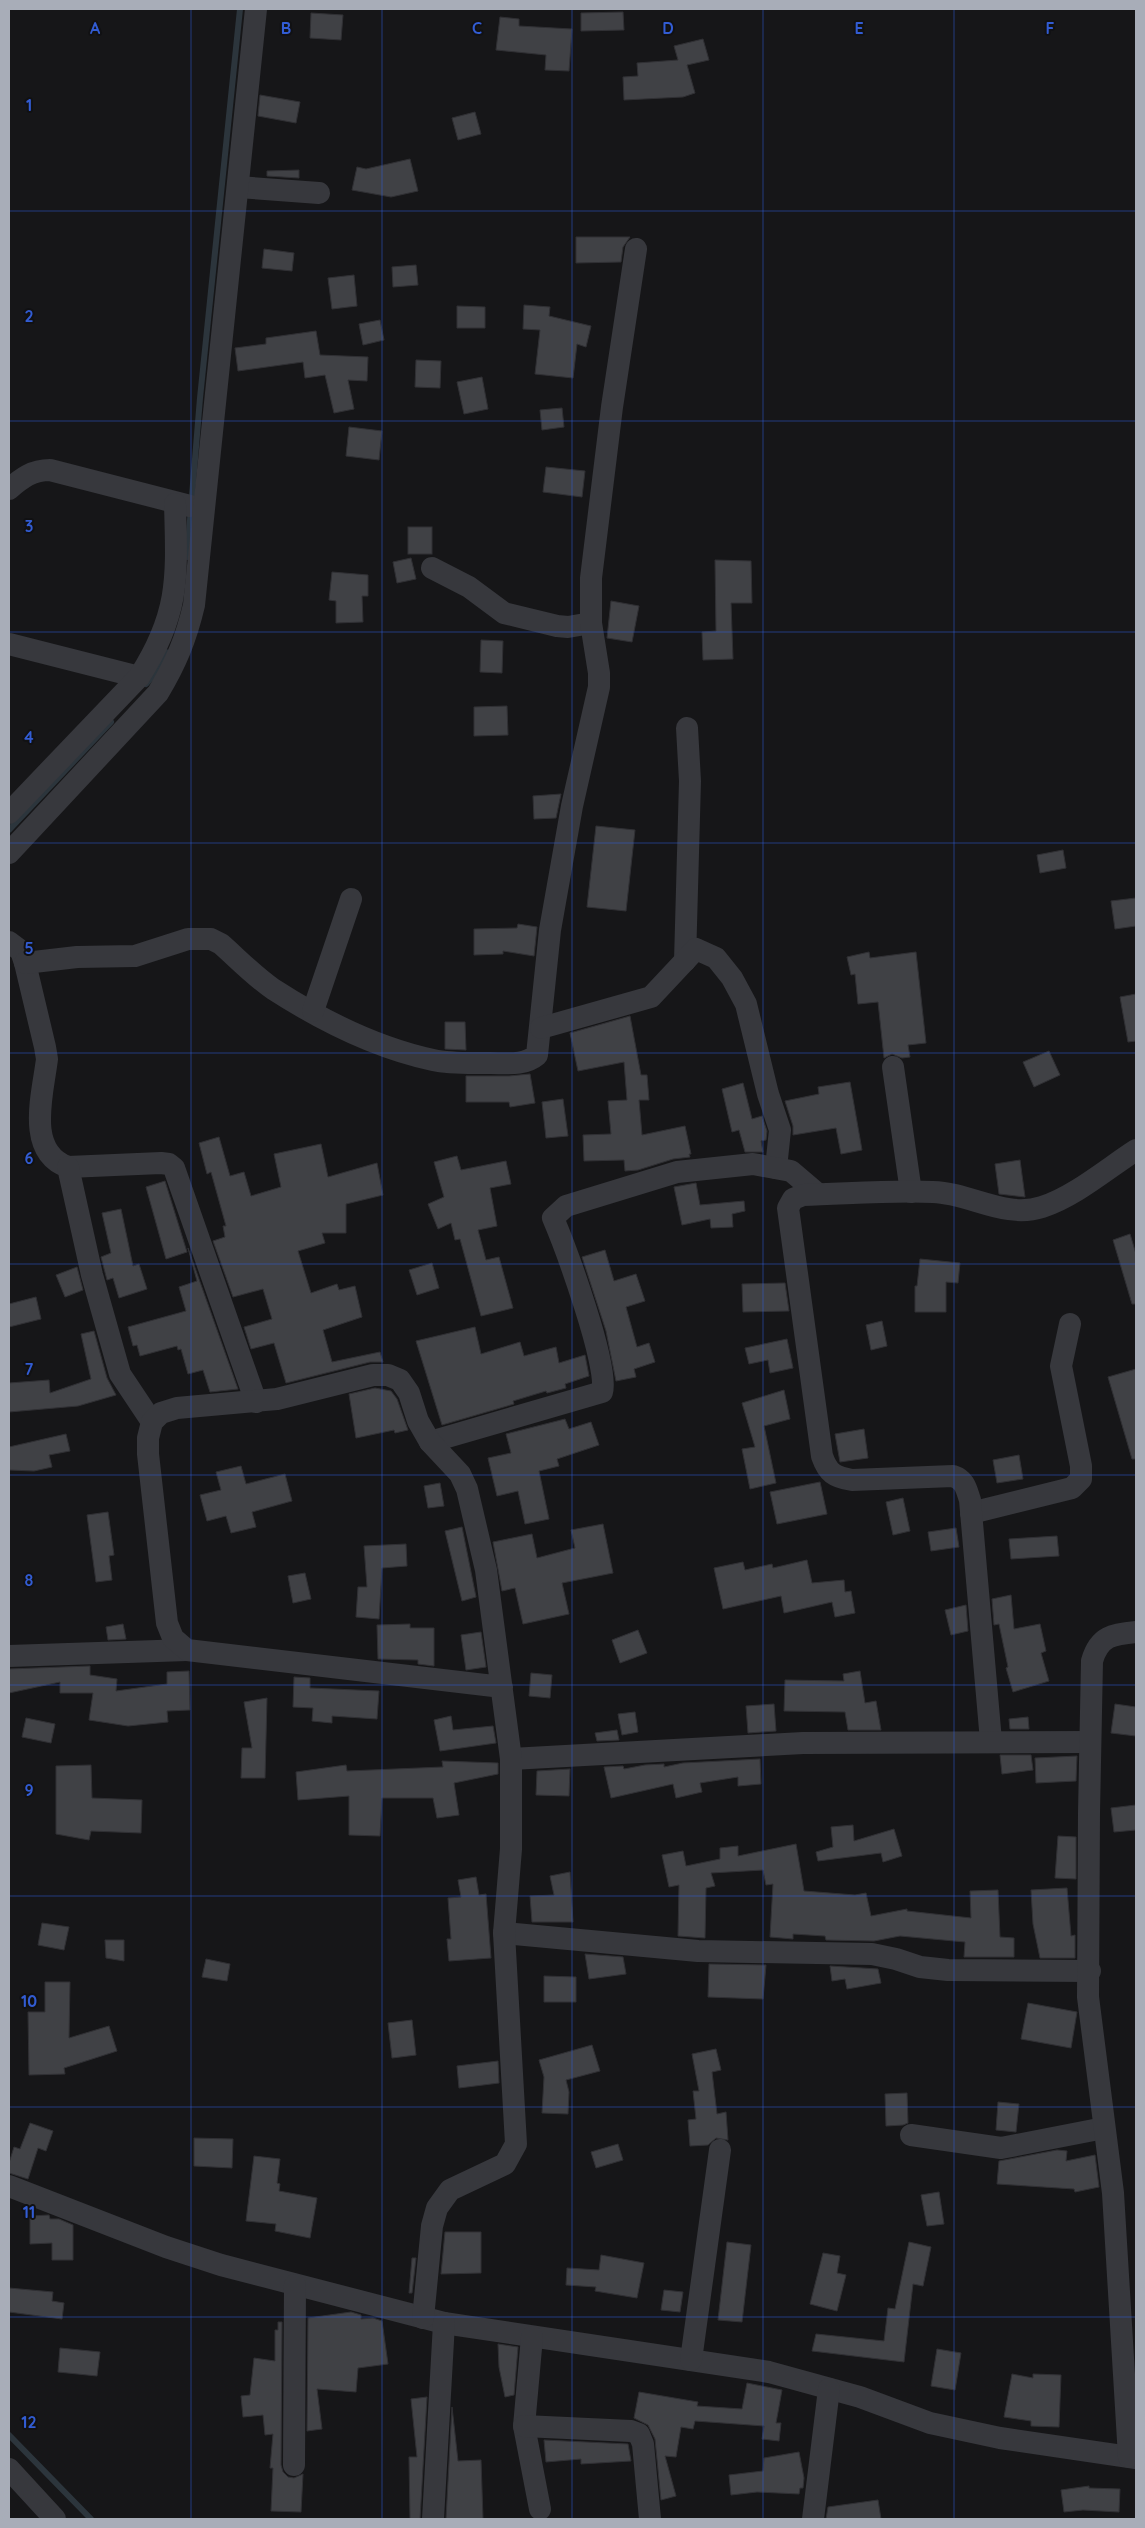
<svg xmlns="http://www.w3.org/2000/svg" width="1145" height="2528" font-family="Quicksand,sans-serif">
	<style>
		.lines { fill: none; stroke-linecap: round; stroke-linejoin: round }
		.stream { stroke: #2c353c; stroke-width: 6 }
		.building { fill: #404145; stroke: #303034 }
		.minor { stroke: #37383d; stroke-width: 22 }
		.grid { fill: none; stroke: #325cd3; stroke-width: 1; stroke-opacity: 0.55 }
		.grid-label { font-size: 16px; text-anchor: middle; font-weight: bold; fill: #325cd3; stroke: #111113; stroke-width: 4; stroke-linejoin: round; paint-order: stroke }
	</style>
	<rect width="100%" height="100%" fill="#161618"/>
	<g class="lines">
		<g class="stream">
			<polyline points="187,557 200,398 240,9"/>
			<polyline points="146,684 156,673 166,652"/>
			<polyline points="9,830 111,722"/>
			<polyline points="9,2435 91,2519"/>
		</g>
	</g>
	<g class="building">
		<polygon points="623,12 624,30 581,31 581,13"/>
		<polygon points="311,13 343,15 341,40 310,38"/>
		<polygon points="500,17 519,19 519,26 572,29 569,71 545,70 546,55 496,50"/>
		<polygon points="703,39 709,60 687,65 695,93 683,97 624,100 623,77 638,76 637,63 678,60 674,46"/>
		<polygon points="260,95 300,102 296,123 258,116"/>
		<polygon points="475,112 481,134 458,140 452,118"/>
		<polygon points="410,159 418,191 391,197 352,190 357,167 366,169"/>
		<polygon points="299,170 299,178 267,176 267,171"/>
		<polygon points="576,237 630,237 623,247 621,262 576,263"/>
		<polygon points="264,249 294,253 292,271 262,268"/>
		<polygon points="416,265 418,285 393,287 392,267"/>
		<polygon points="354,275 357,306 332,309 328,278"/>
		<polygon points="524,305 550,307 549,316 591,326 586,347 577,344 573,378 535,374 540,330 523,329"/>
		<polygon points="457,306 485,307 485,328 457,328"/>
		<polygon points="380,320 384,340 363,345 359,324"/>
		<polygon points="316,331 320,355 368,357 367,381 348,380 354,409 334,413 325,375 305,378 303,362 238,371 235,348 266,344 266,338"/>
		<polygon points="416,360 441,361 440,388 415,387"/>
		<polygon points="482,377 488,409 464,414 457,382"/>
		<polygon points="562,408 564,427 542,430 540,410"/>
		<polygon points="349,427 382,431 379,460 346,456"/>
		<polygon points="546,467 585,471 582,497 543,492"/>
		<rect x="408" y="527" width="24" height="27"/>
		<polygon points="411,558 416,579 397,583 393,562"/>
		<polygon points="715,560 751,561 752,603 731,603 733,659 703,660 702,632 716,631"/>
		<polygon points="332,572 368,575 368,596 362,596 363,622 336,623 336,601 329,600"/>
		<polygon points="611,601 639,606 632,642 607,638"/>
		<polygon points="481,640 503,641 502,673 480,672"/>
		<polygon points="507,706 508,735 474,736 474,707"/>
		<polygon points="561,794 556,818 534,819 533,796"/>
		<polygon points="596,826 635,830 626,911 587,907"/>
		<polygon points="1063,850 1066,868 1040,873 1037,855"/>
		<polygon points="1136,898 1136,926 1115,929 1111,901"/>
		<polygon points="518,924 537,927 534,956 503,951 503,954 474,955 474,929 517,928"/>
		<polygon points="869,952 870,958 916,952 926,1043 908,1045 910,1057 902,1058 892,1054 884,1058 878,1002 858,1004 855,974 851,975 847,957"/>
		<polygon points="1136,994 1136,1041 1128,1042 1120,997"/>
		<polygon points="630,1016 641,1075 647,1075 649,1100 639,1100 642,1135 685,1126 691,1154 689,1154 690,1157 673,1159 638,1170 625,1171 624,1160 584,1161 583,1135 611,1134 608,1101 627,1100 624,1062 578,1071 570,1033"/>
		<polygon points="445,1022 465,1022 466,1050 445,1049"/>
		<polygon points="1049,1051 1060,1075 1034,1087 1023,1062"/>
		<polygon points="530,1074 535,1103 510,1107 509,1102 466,1102 466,1076 509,1076"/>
		<polygon points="850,1082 862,1150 841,1154 836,1128 793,1135 793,1126 785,1101 819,1094 818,1087"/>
		<polygon points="743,1083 752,1119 762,1116 767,1131 766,1140 761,1141 763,1152 745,1152 739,1130 732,1132 722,1089"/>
		<polygon points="563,1099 568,1136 546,1138 542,1102"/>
		<polygon points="219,1137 230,1176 244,1172 251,1196 281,1187 274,1154 321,1144 328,1177 377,1163 383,1195 346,1204 346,1233 322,1233 325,1243 298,1251 311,1293 337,1284 339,1290 355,1286 362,1317 323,1330 332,1362 380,1352 383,1362 370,1362 286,1383 274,1343 251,1349 244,1327 272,1319 263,1289 233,1297 213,1241 225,1237 223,1226 226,1226 211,1172 207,1174 199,1143"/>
		<polygon points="457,1156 461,1170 506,1161 511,1184 490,1188 497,1226 478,1230 486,1260 499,1257 513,1308 481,1316 460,1239 455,1240 451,1223 438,1229 428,1204 444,1197 434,1162"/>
		<polygon points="1020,1160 1025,1197 999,1194 995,1164"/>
		<polygon points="165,1181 187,1252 166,1259 146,1187"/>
		<polygon points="696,1183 700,1205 744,1201 745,1211 732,1214 733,1227 711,1228 710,1219 682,1225 674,1187"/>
		<polygon points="121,1209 133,1266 139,1264 147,1289 119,1298 113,1278 107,1280 101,1257 111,1253 102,1213"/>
		<polygon points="1130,1234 1136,1254 1136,1304 1132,1304 1113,1240"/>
		<polygon points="188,1248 238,1389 210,1392 203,1370 188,1374 181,1349 178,1350 177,1346 140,1356 137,1345 133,1346 128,1327 186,1311 179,1287 197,1281"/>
		<polygon points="605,1250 614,1281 636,1274 645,1301 626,1307 637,1347 649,1343 655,1362 634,1369 636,1377 616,1381 606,1331 582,1257"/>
		<polygon points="920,1259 960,1263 958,1283 946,1282 946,1312 915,1312 915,1286 917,1286"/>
		<polygon points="432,1263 439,1288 417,1295 409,1270"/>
		<polygon points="77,1267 83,1290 65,1297 56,1275"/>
		<polygon points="785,1283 789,1311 743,1312 742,1284"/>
		<polygon points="36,1297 41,1319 9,1327 9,1304"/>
		<polygon points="882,1321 887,1346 871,1350 866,1325"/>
		<polygon points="475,1327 481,1354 520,1342 524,1356 556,1347 559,1363 585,1355 589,1376 565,1384 566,1388 547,1393 546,1391 513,1401 514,1404 442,1425 416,1341"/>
		<polygon points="94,1331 107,1378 116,1395 78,1406 9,1412 9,1383 49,1380 50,1393 91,1379 81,1334"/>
		<polygon points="787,1339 793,1368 770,1373 768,1360 749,1364 745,1348"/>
		<polygon points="1136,1369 1136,1459 1132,1459 1108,1377"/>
		<polygon points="375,1388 391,1391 397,1399 408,1430 395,1433 394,1430 356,1438 349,1394"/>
		<polygon points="784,1390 790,1419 764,1426 776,1483 750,1489 742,1449 755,1447 742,1403"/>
		<polygon points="565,1419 569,1429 591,1422 599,1445 557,1459 559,1466 539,1471 549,1519 525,1524 518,1491 497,1496 488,1458 511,1453 506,1434"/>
		<polygon points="864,1429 868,1458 840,1462 835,1434"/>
		<polygon points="66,1434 70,1451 49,1455 52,1467 34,1471 9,1470 9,1447"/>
		<polygon points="1019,1455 1023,1479 997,1483 993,1460"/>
		<polygon points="241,1466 246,1484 285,1474 292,1501 252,1512 256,1527 231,1533 226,1516 207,1521 200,1495 221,1490 216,1472"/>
		<polygon points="820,1482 827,1514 777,1524 770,1492"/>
		<polygon points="440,1483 444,1506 428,1508 424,1486"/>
		<polygon points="903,1498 910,1531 893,1535 886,1502"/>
		<polygon points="108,1512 114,1555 109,1556 112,1580 96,1582 87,1515"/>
		<polygon points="603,1524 613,1573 562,1583 569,1614 523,1624 515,1588 502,1591 493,1542 532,1534 537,1558 575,1548 571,1530"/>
		<polygon points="462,1527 476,1597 462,1601 445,1531"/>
		<polygon points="956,1528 959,1547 931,1551 928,1532"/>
		<polygon points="1057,1536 1059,1556 1011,1559 1009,1539"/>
		<polygon points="406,1544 407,1566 382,1568 379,1619 356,1617 358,1587 367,1587 364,1546"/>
		<polygon points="807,1560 812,1583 844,1580 845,1592 851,1591 855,1613 835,1617 832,1602 784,1613 781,1596 723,1609 714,1568 743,1562 745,1570 772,1564 773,1568"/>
		<polygon points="305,1573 311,1599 293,1603 288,1576"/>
		<polygon points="1011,1595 1014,1629 1040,1624 1046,1651 1041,1653 1049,1681 1013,1692 1006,1668 1008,1667 999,1624 994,1625 992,1599"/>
		<polygon points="966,1605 968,1631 951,1635 945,1610"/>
		<polygon points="123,1624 126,1639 108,1640 106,1627"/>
		<polygon points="410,1624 410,1628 434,1628 434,1666 418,1664 418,1660 378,1659 377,1625"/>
		<polygon points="638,1630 647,1653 620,1663 612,1640"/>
		<polygon points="481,1632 486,1667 466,1670 461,1635"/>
		<polygon points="90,1666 90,1675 117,1679 116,1691 167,1684 167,1672 189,1671 190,1710 167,1711 168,1722 128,1726 89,1720 93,1693 60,1693 60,1682 9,1693 9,1669"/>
		<polygon points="860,1671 865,1703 876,1701 881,1730 848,1730 845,1712 784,1711 785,1680 844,1681 843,1674"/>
		<polygon points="531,1673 552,1675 550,1698 529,1696"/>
		<polygon points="294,1677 310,1678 310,1688 379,1691 377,1719 332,1716 332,1723 312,1721 313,1708 293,1707"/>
		<polygon points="267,1698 265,1778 241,1778 242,1748 252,1748 244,1702"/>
		<polygon points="774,1704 776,1731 748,1733 746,1706"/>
		<polygon points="1115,1704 1136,1707 1136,1736 1111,1733"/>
		<polygon points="635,1712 638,1732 622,1735 618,1714"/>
		<polygon points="451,1716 453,1730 493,1726 496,1743 440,1751 434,1720"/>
		<polygon points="1028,1717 1029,1729 1010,1729 1009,1719"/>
		<polygon points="26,1718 55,1724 51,1743 22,1737"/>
		<polygon points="617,1730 619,1740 597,1741 595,1733"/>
		<polygon points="1000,1755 1031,1755 1033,1770 1002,1774"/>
		<polygon points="1077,1756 1076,1781 1036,1783 1035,1758"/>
		<polygon points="760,1759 761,1784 738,1786 738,1777 700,1783 702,1792 676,1798 673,1784 611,1798 604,1767 623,1766 624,1769 645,1765 664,1764 664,1767 683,1763"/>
		<polygon points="442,1761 498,1763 498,1774 454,1783 459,1815 437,1818 433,1798 382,1798 380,1836 349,1835 349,1796 298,1800 296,1772 346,1765 347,1771 443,1767"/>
		<polygon points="91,1765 92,1798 142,1800 141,1833 91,1831 89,1840 56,1834 56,1766"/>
		<polygon points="570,1769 569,1796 536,1795 537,1771"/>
		<polygon points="1136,1805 1136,1830 1114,1832 1111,1808"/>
		<polygon points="853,1825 854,1841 894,1829 902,1856 883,1862 881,1853 818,1861 816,1852 833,1847 831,1827"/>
		<polygon points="1058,1836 1076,1837 1076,1879 1055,1878"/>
		<polygon points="796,1844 804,1891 855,1895 866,1893 871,1916 907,1909 907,1911 971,1918 970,1891 998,1890 1000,1937 1014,1938 1014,1957 964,1957 965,1942 900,1936 874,1941 826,1940 825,1936 793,1934 793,1939 770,1937 773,1884 766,1885 763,1870 711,1873 715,1886 706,1888 705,1938 678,1936 679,1885 669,1887 662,1855 683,1851 686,1866 720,1859 720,1848 738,1846 738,1856"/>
		<polygon points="570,1872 573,1922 532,1922 530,1896 554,1895 550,1876"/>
		<polygon points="476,1877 479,1895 486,1894 491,1958 449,1961 447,1939 451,1939 448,1898 461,1897 458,1880"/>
		<polygon points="1067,1888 1071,1936 1075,1935 1075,1958 1040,1958 1033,1924 1031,1890"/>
		<polygon points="42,1923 69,1927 64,1950 38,1945"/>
		<polygon points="105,1940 124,1940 124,1961 106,1958"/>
		<polygon points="585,1954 623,1957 626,1974 589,1979"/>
		<polygon points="206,1959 230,1964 227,1981 202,1977"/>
		<polygon points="709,1964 766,1965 763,1999 708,1997"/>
		<polygon points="830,1966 878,1969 881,1983 847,1989 845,1979 832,1981"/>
		<polygon points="544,1976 576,1977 576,2002 544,2002"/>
		<polygon points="45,1982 70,1982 69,2038 109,2026 117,2051 64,2068 65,2074 29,2075 28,2012 45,2012"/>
		<polygon points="1028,2003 1077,2012 1071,2048 1021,2039"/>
		<polygon points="412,2020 416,2055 392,2058 388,2023"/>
		<polygon points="592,2045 600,2071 566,2080 569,2092 568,2114 542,2113 544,2077 539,2060"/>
		<polygon points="716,2049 721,2070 712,2072 717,2114 726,2112 728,2140 716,2138 708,2145 690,2146 688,2120 696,2119 693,2091 699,2091 692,2054"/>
		<polygon points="498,2061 499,2083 459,2088 457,2066"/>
		<polygon points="907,2093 908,2123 903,2125 886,2126 885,2094"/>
		<polygon points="998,2102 1019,2104 1016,2132 996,2130"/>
		<polygon points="30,2123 53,2131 46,2151 38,2148 28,2179 9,2173 9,2163 14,2147 20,2149"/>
		<polygon points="194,2138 233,2139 232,2168 194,2166"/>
		<polygon points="618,2144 623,2160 596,2168 591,2152"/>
		<polygon points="1057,2150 1067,2151 1066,2161 1095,2155 1099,2187 1075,2192 1074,2189 997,2184 999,2161"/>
		<polygon points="254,2156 280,2159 277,2183 280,2184 279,2191 317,2198 310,2238 275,2231 276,2224 246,2221"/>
		<polygon points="939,2192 944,2224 927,2226 921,2195"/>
		<polygon points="49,2215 50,2219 59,2219 73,2225 73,2260 52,2260 52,2243 30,2244 30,2216"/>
		<polygon points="445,2232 481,2232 481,2273 441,2274"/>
		<polygon points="727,2242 751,2245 742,2322 718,2320"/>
		<polygon points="909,2242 931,2247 923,2286 913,2284 904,2362 812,2351 816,2334 884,2341 888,2308 895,2309"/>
		<polygon points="823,2253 840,2256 837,2273 846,2275 837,2311 810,2304"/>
		<polygon points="601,2255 644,2263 637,2298 595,2291 596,2287 566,2285 567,2268 599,2270"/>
		<polygon points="412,2258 416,2258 412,2293 409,2293"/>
		<polygon points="9,2288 53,2292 52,2301 64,2303 62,2319 9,2312"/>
		<polygon points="664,2290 683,2292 680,2312 661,2310"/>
		<polygon points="351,2312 361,2315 361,2319 373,2318 382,2321 388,2364 358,2368 356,2392 317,2389 322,2429 307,2431 308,2318"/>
		<polygon points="278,2322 282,2322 281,2465 283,2472 288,2477 294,2478 303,2474 301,2512 271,2511 273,2468 270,2468 273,2434 265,2435 263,2415 243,2417 241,2396 250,2395 254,2358 275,2361 275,2330 278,2330"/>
		<polygon points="498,2344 518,2347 514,2395 505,2397 499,2367"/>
		<polygon points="60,2348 100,2352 97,2376 58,2372"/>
		<polygon points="937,2349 961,2353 955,2390 931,2386"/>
		<polygon points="1012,2374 1033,2378 1033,2374 1061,2375 1059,2427 1031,2426 1031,2421 1004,2417"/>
		<polygon points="747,2383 782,2390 776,2423 781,2423 779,2441 762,2439 764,2426 695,2421 693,2429 681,2427 676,2457 665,2456 676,2496 661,2500 655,2439 648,2425 634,2418 639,2392 698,2402 697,2406 742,2409"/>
		<polygon points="427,2397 420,2519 410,2519 409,2457 417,2457 411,2399"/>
		<polygon points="452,2407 458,2461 481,2460 483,2519 446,2519"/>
		<polygon points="544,2440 628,2444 631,2461 581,2464 581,2459 546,2462"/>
		<polygon points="799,2452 804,2478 803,2488 800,2488 799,2494 757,2492 731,2495 729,2475 763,2471 764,2458"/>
		<polygon points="1089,2486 1089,2488 1120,2489 1119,2512 1083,2510 1064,2512 1061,2490"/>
		<polygon points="878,2500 881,2519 826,2519 828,2507"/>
	</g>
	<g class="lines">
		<g class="minor">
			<polyline points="238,187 319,193"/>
			<path d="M9,489C22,478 32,470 50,470L190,506"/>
			<polyline points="432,568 469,587 504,613 557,626 568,627 591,623"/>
			<polyline points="9,644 139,677"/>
			<path d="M9,813L139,677C180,613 177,577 175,504"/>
			<path d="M9,853L158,693C176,663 186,639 194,605L256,9"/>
			<path d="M9,942L21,951L25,963L45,1047L47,1059C43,1093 25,1152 68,1167L161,1163L169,1164L174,1168L256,1402"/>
			<polyline points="685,961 690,781 687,728"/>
			<path d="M25,963L77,957L135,956L188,939H211L221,944C238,959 254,976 273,989C321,1020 377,1048 433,1060C451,1064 471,1063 490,1063C506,1063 524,1066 537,1055L550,930L572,806L599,687V673L591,623V578L612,407L636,249"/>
			<polyline points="313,1011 351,899"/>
			<polyline points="541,1028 651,997 696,949 716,958 732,978 746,1004 768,1094 780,1130 776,1168"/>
			<polyline points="893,1067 911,1192"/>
			<polyline points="68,1167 92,1275 120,1374 152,1422"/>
			<path d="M430,1442L602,1392C610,1368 565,1246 553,1218L566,1206L677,1172L753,1164L791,1171L818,1194"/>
			<polyline points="971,1513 1072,1488 1081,1479 1081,1466 1061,1366 1070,1324"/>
			<polyline points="9,1656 187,1650"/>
			<path d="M991,1741L970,1500C966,1488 965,1480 953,1476L852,1480C834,1477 828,1473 822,1456L788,1208L793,1199L803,1195C846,1194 890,1190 933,1192C970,1193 1005,1219 1042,1207C1074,1197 1108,1168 1136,1150"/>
			<polyline points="511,1759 803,1743 1090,1742"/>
			<polyline points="504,1933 698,1951 872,1954 896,1959 920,1967 948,1970 1090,1971"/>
			<polyline points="911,2135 1001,2148 1104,2128"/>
			<polyline points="9,2186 166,2247 221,2265 444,2323 769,2372 860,2397 930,2423 1000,2438 1136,2458"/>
			<polyline points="423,2318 432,2226 437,2208 450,2190 505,2164 516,2144 504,1933 511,1849 511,1759 486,1570 467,1489 460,1474 430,1442 418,1421 409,1393 400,1380 388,1375 373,1375 277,1399 177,1408 161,1413 152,1422 148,1438 148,1454 167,1623 173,1638 187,1650 502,1687"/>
			<polyline points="532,2337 524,2426 540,2509"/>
			<polyline points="691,2360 720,2150"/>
			<polyline points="524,2426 631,2431 639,2434 643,2444 650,2519"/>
			<path d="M1129,2457L1113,2193L1088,1997L1089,1813L1092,1661C1099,1636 1113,1634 1136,1632"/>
			<polyline points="294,2465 295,2285"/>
			<polyline points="9,2469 55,2519"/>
			<polyline points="433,2519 444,2323"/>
			<polyline points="813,2519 829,2389"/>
		</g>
	</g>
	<path class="grid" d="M191,9V2519M382,9V2519M572,9V2519M763,9V2519M954,9V2519M9,211H1136M9,421H1136M9,632H1136M9,843H1136M9,1053H1136M9,1264H1136M9,1475H1136M9,1685H1136M9,1896H1136M9,2107H1136M9,2317H1136"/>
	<g class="grid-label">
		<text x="95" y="34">A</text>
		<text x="286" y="34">B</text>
		<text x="477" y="34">C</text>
		<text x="668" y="34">D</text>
		<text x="859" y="34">E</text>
		<text x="1050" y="34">F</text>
		<text x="29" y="111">1</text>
		<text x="29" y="322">2</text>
		<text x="29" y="532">3</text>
		<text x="29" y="743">4</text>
		<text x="29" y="954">5</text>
		<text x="29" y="1164">6</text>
		<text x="29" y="1375">7</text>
		<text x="29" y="1586">8</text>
		<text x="29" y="1796">9</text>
		<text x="29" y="2007">10</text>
		<text x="29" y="2218">11</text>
		<text x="29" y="2428">12</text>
	</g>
	<rect width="1145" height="2528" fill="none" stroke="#a8adb8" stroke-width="20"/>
</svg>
